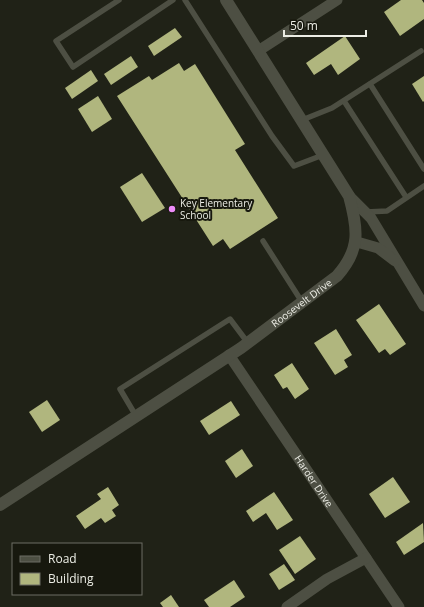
<svg xmlns="http://www.w3.org/2000/svg" width="424" height="607" font-family="'Open Sans',sans-serif">
	<style>
		.building { fill: #b0b67e }
		.lines { fill: none; stroke-linecap: round; stroke-linejoin: round }
		.service { stroke: #4d4f43; stroke-width: 5.5 }
		.minor { stroke: #4d4f43; stroke-width: 11 }
		.tertiary { stroke: #4d4f43; stroke-width: 12 }
		.poi-dot { fill: #ed8cf9; stroke: #17180e; stroke-width: 1.5 }
		.labels { text-anchor: middle; stroke-width: 4; stroke-linejoin: round; paint-order: stroke }
		.poi-label { font-size: 10px; fill: #ecede5; stroke: #17180e; text-anchor: start }
		.street-label { font-size: 10px; fill: #ecede5; stroke: #17180e }
	</style>
	<rect width="100%" height="100%" fill="#202217"/>
	<g class="building">
		<polygon points="401,0 422,0 424,3 424,19 400,36 384,12"/>
		<polygon points="175,28 182,37 154,56 148,46"/>
		<polygon points="345,36 360,59 338,75 331,64 314,75 306,63"/>
		<polygon points="131,56 138,67 111,85 104,74"/>
		<polygon points="179,63 184,71 195,64 245,144 235,150 278,218 230,249 223,239 213,246 117,96 149,76 152,80"/>
		<polygon points="91,70 98,81 72,99 65,88"/>
		<polygon points="424,76 424,101 423,102 412,84"/>
		<polygon points="98,96 112,119 92,132 78,109"/>
		<polygon points="142,173 165,208 142,222 120,187"/>
		<polygon points="379,304 406,344 390,355 385,349 379,353 356,320"/>
		<polygon points="336,329 352,355 344,360 348,367 335,375 314,343"/>
		<polygon points="292,363 309,389 295,399 287,387 283,389 274,375"/>
		<polygon points="47,400 60,420 42,432 29,412"/>
		<polygon points="231,401 240,415 209,435 200,421"/>
		<polygon points="242,449 253,466 236,478 225,461"/>
		<polygon points="393,477 410,502 385,518 369,494"/>
		<polygon points="108,487 119,505 112,510 116,516 105,523 101,518 85,529 76,516 101,499 97,494"/>
		<polygon points="274,492 293,520 277,530 266,513 253,522 246,511"/>
		<polygon points="423,523 424,542 404,555 396,542"/>
		<polygon points="300,536 316,559 295,574 279,550"/>
		<polygon points="284,564 295,580 279,590 269,574"/>
		<polygon points="234,580 245,597 230,607 209,607 204,600"/>
		<polygon points="171,595 179,607 163,607 160,603"/>
	</g>
	<g class="lines">
		<g class="service">
			<polyline points="119,0 56,41 73,67 173,0"/>
			<polyline points="185,0 272,136 294,166 323,155"/>
			<polyline points="370,84 424,169"/>
			<polyline points="344,101 406,197"/>
			<polyline points="302,120 332,108 421,51"/>
			<polyline points="366,212 387,211 424,186"/>
			<polyline points="263,241 302,302"/>
			<polyline points="136,416 120,389 230,319 248,343"/>
		</g>
		<g class="minor">
			<polyline points="258,51 337,0"/>
			<polyline points="349,196 371,218 424,306"/>
			<polyline points="357,242 378,248 395,261"/>
			<path id="s1" d="M229,355L399,607"/>
			<polyline points="287,607 327,579 366,558"/>
		</g>
		<path class="tertiary" id="s2" d="M0,505L241,348L337,276C361,249 358,229 349,196L226,0"/>
	</g>
	<circle class="poi-dot" cx="172" cy="209" r="4"/>
	<g class="labels">
		<g class="poi-label">
			<text x="180" y="207">Key Elementary<tspan x="180" dy="12">School</tspan></text>
		</g>
		<g class="street-label">
			<text dy="4" stroke="none"><textPath href="#s2" startOffset="363">Roosevelt Drive</textPath></text>
			<text dy="4" stroke="none"><textPath href="#s1" startOffset="152">Harder Drive</textPath></text>
		</g>
	</g>
	<rect x="12" y="543" width="130" height="52" fill="#17180e" stroke="#6c6d64"/>
	<rect x="20" y="556" width="20" height="6" fill="#4d4f43" stroke="#6c6d64"/>
	<text x="48" y="563" font-size="12" fill="#ecede5">Road</text>
	<rect x="20" y="573" width="20" height="12" fill="#b0b67e" stroke="#6c6d64"/>
	<text x="48" y="583" font-size="12" fill="#ecede5">Building</text>
	<path d="M284 30v6h82v-6" fill="none" stroke="#ecede5" stroke-width="2"/>
	<text x="290" y="30" font-size="12" fill="#ecede5" stroke="#17180e" stroke-width="3" paint-order="stroke">50 m</text>
</svg>
